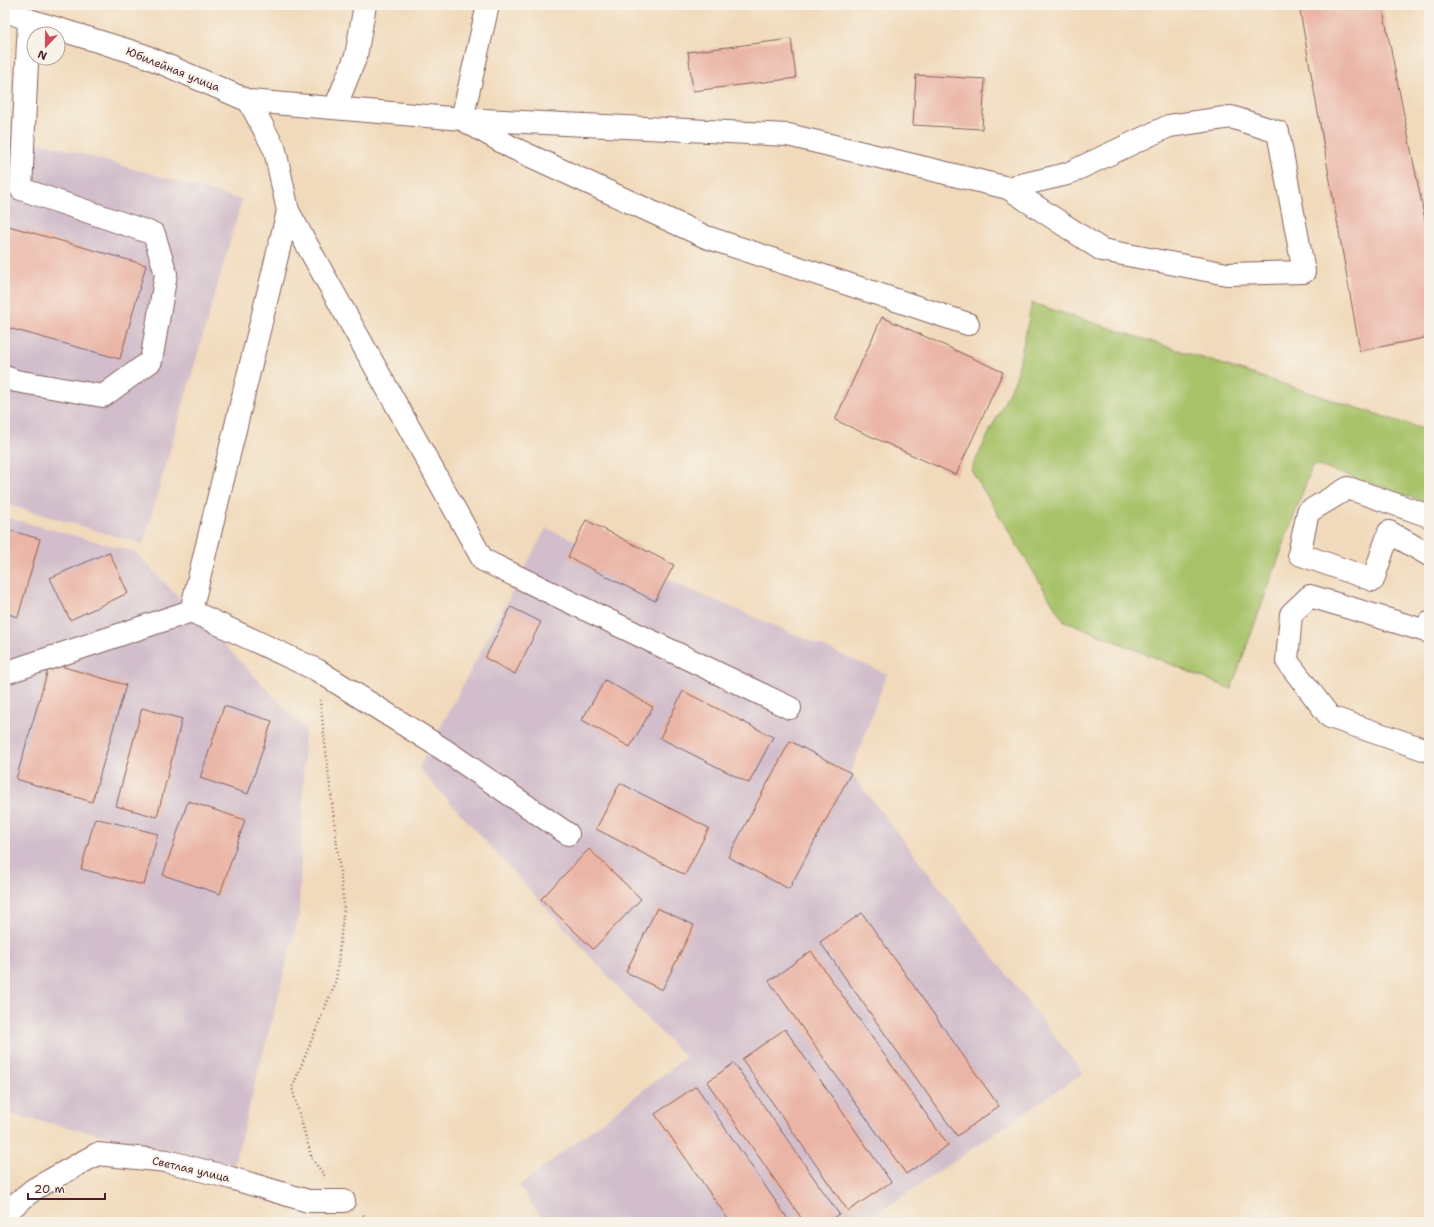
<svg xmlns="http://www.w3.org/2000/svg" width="1434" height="1227" font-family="'Shantell Sans',sans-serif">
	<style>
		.industrial { fill: #d1bdcb }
		.green { fill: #a7c269; stroke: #78704a }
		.building { fill: #eab5a6 }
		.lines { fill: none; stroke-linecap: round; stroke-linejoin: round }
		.minor-casing { stroke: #84605d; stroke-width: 24 }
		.path { stroke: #84605d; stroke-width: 2.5; stroke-dasharray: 1 3; stroke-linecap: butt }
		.minor { stroke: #fff; stroke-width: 22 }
		.labels { text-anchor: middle; stroke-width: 4; stroke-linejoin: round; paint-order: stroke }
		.street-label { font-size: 11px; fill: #4a1f2b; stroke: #f7f3e8 }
	</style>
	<rect width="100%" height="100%" fill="#f7f3e8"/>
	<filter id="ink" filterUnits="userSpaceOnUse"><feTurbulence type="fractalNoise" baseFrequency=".025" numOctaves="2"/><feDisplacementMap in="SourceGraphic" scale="8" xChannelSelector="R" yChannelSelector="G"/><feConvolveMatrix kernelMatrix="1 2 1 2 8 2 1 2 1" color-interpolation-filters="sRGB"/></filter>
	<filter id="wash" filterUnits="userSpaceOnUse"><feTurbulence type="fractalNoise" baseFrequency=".012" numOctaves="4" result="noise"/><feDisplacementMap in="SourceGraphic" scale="16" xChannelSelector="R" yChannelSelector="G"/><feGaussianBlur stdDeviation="0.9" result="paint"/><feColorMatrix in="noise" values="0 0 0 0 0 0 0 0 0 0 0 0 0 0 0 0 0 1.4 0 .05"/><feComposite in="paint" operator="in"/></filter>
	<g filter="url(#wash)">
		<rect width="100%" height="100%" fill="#f1dabb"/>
		<g class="industrial">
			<polygon points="5,132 242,200 143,544 5,504"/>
			<polygon points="5,517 135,552 305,729 299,916 234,1165 5,1113"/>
			<polygon points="546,528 887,674 851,773 1083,1073 865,1222 545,1222 519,1186 686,1057 647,1019 419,768"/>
		</g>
		<polygon class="green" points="1032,303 1429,431 1429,503 1313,464 1231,689 1063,620 971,470 1016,378"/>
		<g id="blocks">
			<g class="building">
				<polygon points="1299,5 1382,5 1429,240 1429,337 1360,351"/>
				<polygon points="791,39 796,78 693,91 688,52"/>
				<polygon points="916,75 985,79 982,129 913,125"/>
				<polygon points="5,225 146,265 120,359 5,327"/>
				<polygon points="882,317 1003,372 956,475 835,420"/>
				<polygon points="586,520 674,565 655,601 568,557"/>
				<polygon points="5,529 40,539 18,617 5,613"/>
				<polygon points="109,552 128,593 70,620 50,578"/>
				<polygon points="511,607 541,622 515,674 485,658"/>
				<polygon points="50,663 126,685 92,802 16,779"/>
				<polygon points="605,680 653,707 630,747 582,720"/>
				<polygon points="683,691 773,737 749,783 660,738"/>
				<polygon points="224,706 272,721 248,794 200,778"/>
				<polygon points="142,708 182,719 157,817 116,806"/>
				<polygon points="790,741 851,773 789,889 728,857"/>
				<polygon points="620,783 709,828 685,875 596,829"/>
				<polygon points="188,801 245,820 220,894 163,875"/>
				<polygon points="95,818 158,834 144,885 81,869"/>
				<polygon points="589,849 641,899 593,949 541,899"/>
				<polygon points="657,908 694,925 662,990 626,972"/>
				<polygon points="862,913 999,1106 957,1136 820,942"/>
				<polygon points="811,951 948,1145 906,1174 769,981"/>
				<polygon points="785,1029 891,1182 848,1211 742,1059"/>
				<polygon points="734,1063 839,1214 827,1222 804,1222 707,1082"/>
				<polygon points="696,1086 790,1222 730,1222 655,1114"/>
			</g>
		</g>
	</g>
	<g filter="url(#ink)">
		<use href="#blocks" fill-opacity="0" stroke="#84605d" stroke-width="1"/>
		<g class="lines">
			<g class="minor-casing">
				<g id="minor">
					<polyline points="488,5 462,119 511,147 706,237 968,324"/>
					<polyline points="5,10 29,20 143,55 249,101 462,119 788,135 1008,188 1102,250 1227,274 1304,272 1278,132 1231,117 1169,126 1067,174 1008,188"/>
					<polyline points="335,108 356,56 365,5"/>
					<polyline points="288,211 483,560 790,708"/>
					<polyline points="5,377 16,381 103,396 151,361 166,274 154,234 21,189 29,20"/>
					<polyline points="1429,516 1348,488 1308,512 1299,554 1373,580 1389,532 1429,555"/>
					<polyline points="191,611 317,670 446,751 568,834"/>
					<polyline points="1429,623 1426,631 1310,596 1291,614 1287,661 1330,717 1429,751"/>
					<polyline points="5,673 191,611 288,211 275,150 249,101"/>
					<polyline points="5,1213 34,1189 97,1154 167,1161 231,1178 308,1201 344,1201"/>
				</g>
			</g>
			<g class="path">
				<polyline points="320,700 344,906 336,981 292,1088 312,1159 325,1176"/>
				<polyline points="363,1215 372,1222"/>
			</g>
			<use href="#minor" class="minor"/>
		</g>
	</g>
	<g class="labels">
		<g class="street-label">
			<text transform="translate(173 69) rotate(22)" y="4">Юбилейная улица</text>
			<text transform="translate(191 1169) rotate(13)" y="4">Светлая улица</text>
		</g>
	</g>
	<rect width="1434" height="1227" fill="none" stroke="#f7f3e8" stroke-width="20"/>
	<g transform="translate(46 46) rotate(202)"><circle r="19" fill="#f7f3e8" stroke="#b29e9c"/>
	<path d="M0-3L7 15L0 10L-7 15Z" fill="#d1495b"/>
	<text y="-6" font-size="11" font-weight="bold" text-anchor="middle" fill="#4a1f2b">N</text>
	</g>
	<path d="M28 1193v6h77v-6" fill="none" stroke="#4a1f2b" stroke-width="2"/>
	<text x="34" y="1193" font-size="12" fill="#4a1f2b" stroke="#f7f3e8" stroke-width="3" paint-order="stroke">20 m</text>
</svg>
